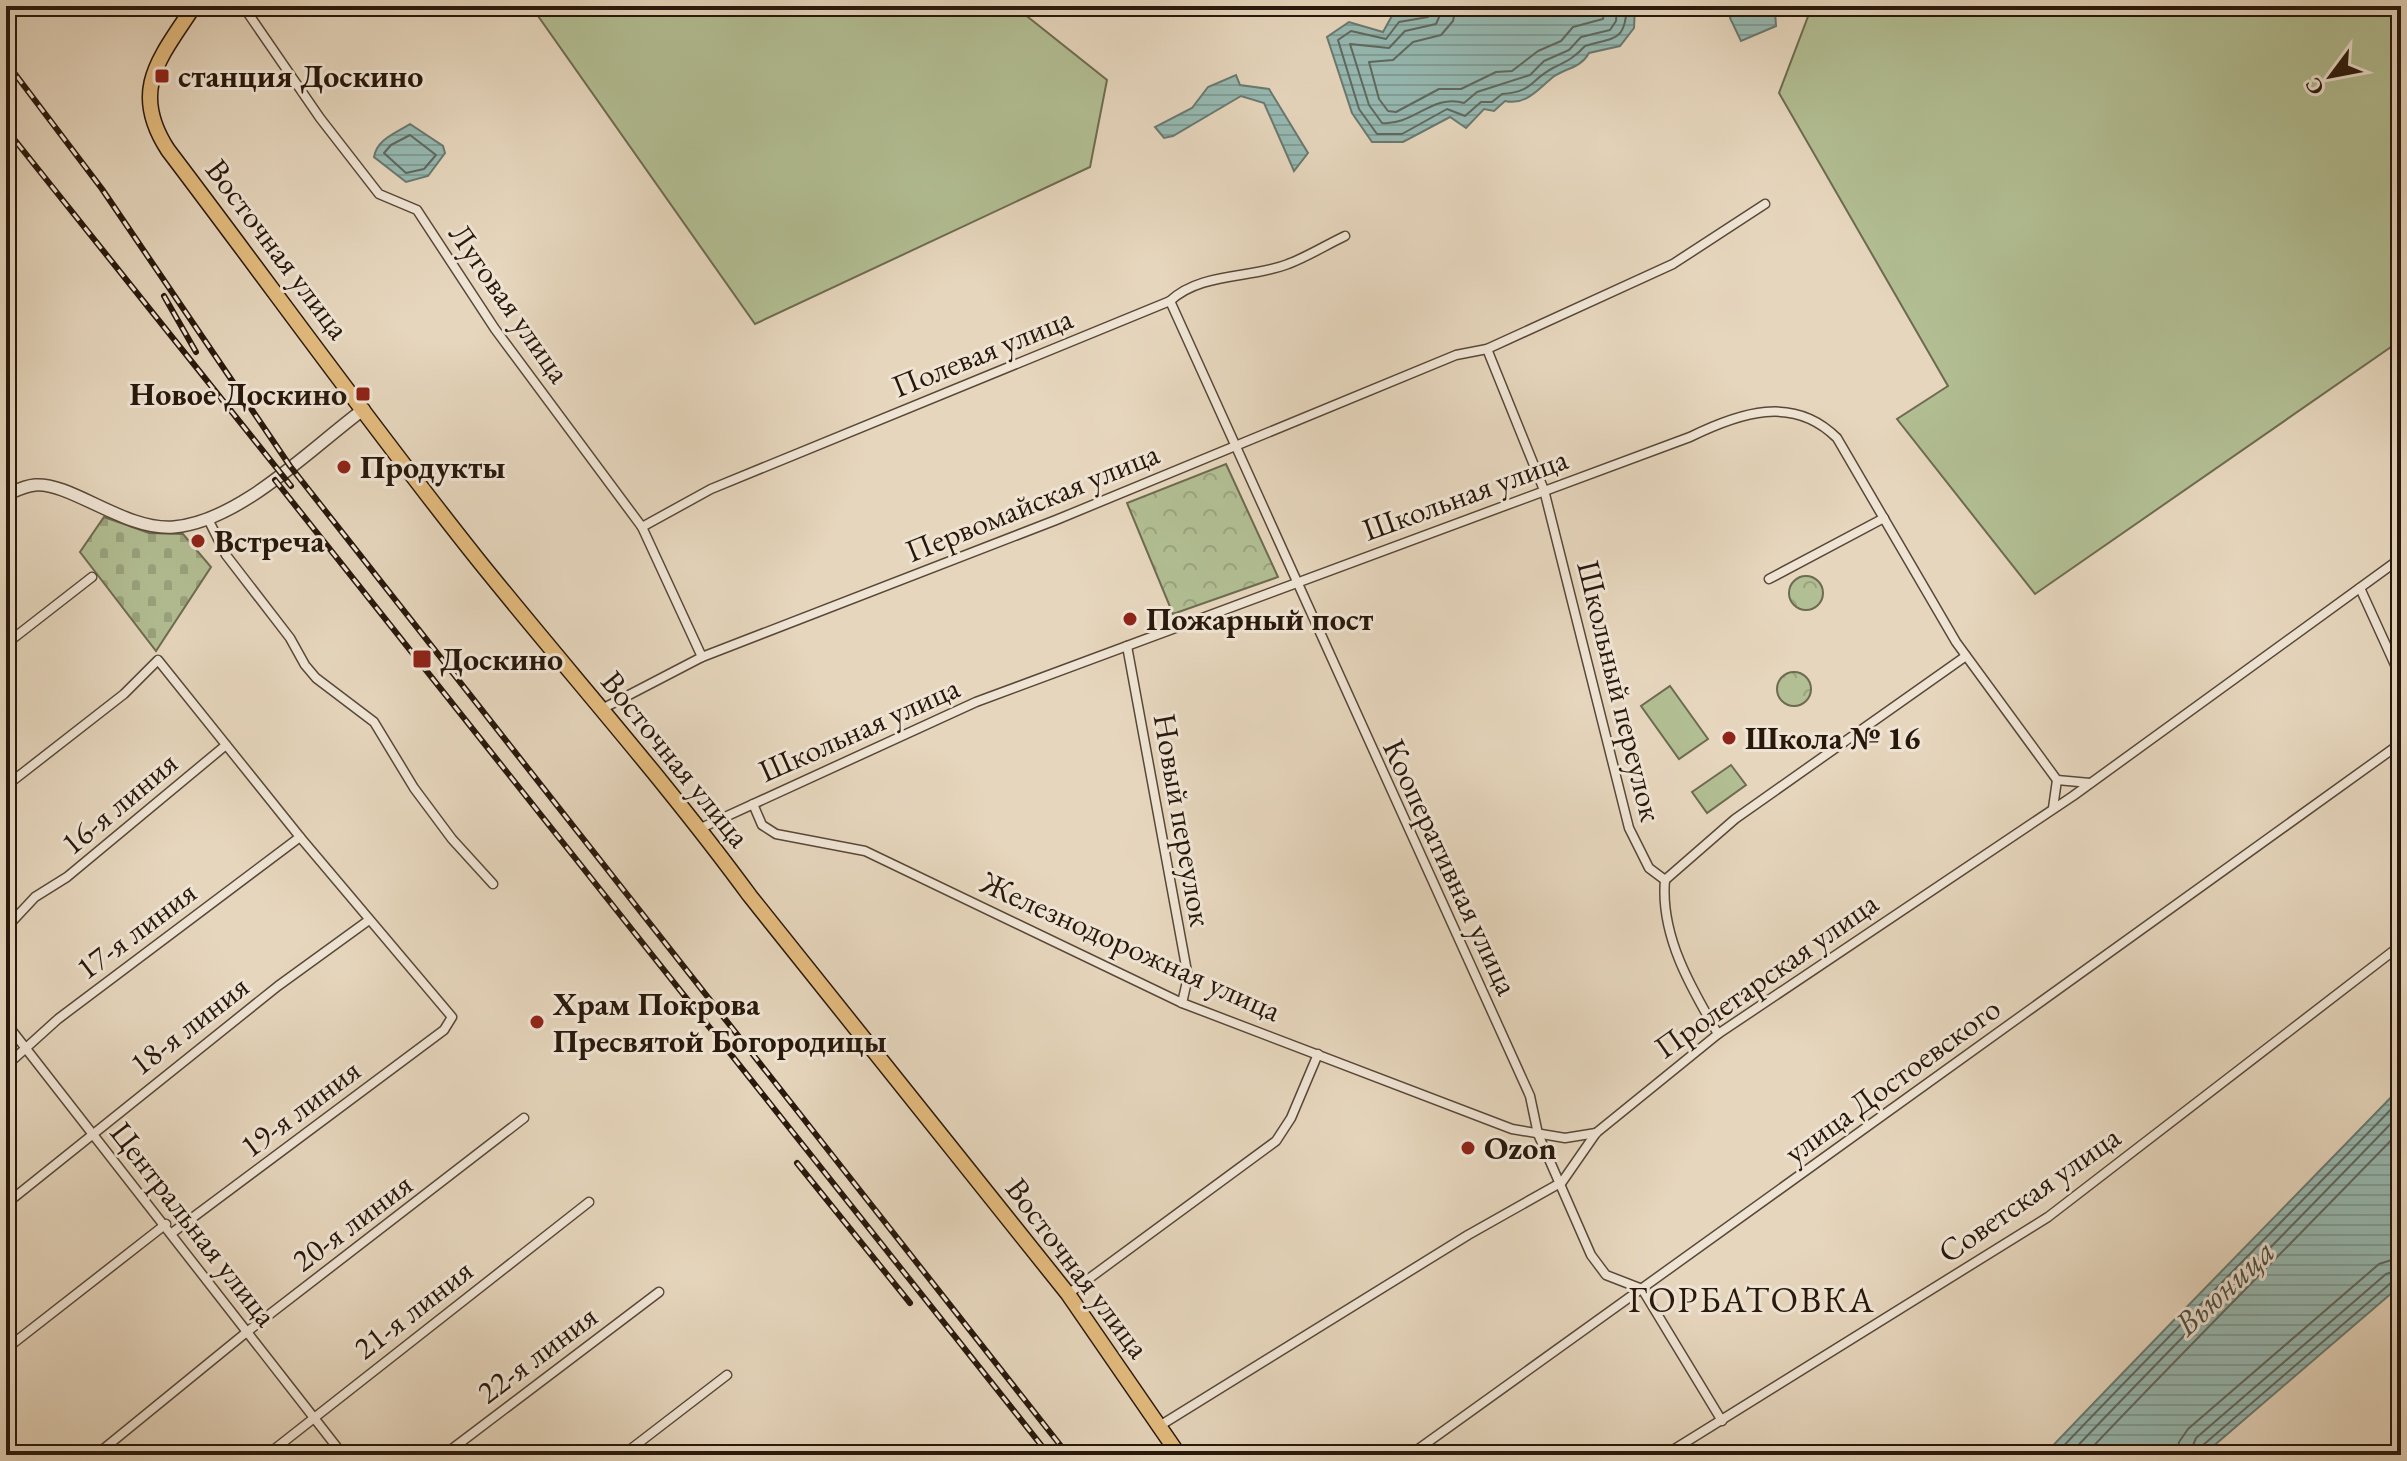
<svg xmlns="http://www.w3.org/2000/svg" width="2407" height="1461" font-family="'EB Garamond',serif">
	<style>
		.grass { fill: #b2be93; stroke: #6d6b50; stroke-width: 2 }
		.forest { fill: url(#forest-crowns); stroke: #6d6b50; stroke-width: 2 }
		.cemetery { fill: url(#cemetery-stones); stroke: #6d6b50; stroke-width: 2 }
		.water { fill: url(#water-rules); stroke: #6a7970; stroke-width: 2 }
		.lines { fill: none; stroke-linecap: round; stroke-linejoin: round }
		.shore { stroke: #5f685f; stroke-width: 2 }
		.minor-casing { stroke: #584838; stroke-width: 11 }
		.tertiary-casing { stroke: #584838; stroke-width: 14 }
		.primary-casing { stroke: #28180c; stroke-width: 17 }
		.minor { stroke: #efe4d4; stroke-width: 8 }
		.tertiary { stroke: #efe4d4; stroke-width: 11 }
		.primary { stroke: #e3bb7e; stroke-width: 14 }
		.rail-casing { stroke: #28180c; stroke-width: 6 }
		.rail { stroke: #efe4d4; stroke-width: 3; stroke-dasharray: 9; stroke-linecap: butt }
		.poi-dot { fill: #8f2418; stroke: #efe4d4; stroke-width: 3 }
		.labels { text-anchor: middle; stroke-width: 6; stroke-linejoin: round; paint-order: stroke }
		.poi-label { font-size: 32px; font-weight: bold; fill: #28180c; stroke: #efe4d4; text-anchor: start }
		.street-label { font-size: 32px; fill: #28180c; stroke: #efe4d4 }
		.water-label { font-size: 34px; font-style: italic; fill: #4e5046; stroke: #efe4d4 }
		.quarter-label { font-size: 36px; letter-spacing: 2px; fill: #28180c; stroke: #efe4d4 }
	</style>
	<defs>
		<pattern id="forest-crowns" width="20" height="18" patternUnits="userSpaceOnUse" patternTransform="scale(2)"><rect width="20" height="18" fill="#b2be93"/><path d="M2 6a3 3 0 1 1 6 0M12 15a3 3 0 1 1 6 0" fill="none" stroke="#99a37e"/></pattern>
		<pattern id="cemetery-stones" width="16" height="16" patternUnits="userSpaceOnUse" patternTransform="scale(2)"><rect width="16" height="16" fill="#b2be93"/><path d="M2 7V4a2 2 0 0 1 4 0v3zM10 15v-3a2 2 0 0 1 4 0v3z" fill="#99a37e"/></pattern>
		<pattern id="water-rules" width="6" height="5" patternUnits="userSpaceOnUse" patternTransform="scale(2)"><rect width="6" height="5" fill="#96b9b2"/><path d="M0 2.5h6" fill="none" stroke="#819e98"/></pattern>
	</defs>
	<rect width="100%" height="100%" fill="#e6d6bd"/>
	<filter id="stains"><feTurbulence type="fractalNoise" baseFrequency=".0025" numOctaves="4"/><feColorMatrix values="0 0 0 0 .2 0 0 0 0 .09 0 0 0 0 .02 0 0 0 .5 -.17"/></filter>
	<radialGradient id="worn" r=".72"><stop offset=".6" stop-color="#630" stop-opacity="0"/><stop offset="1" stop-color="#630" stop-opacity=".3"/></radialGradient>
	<g class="grass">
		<polygon points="531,6 1014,6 1107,80 1090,167 755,324"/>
		<polygon points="1812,6 2401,6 2401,340 2035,594 1897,419 1948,386 1779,93"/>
		<polygon points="1670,686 1708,739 1679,759 1641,706"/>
		<polygon points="1731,765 1746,785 1707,813 1692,792"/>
	</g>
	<g class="forest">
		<polygon points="1226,464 1278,577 1173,614 1127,503"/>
		<circle cx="1806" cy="593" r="17"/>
		<circle cx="1794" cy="689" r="17"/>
	</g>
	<polygon class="cemetery" points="104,517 149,533 183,534 211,567 156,651 80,552"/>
	<g class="water">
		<path d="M1436,6H1635L1634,28L1620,46L1589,53C1580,69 1567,67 1553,77C1538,89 1526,106 1505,101L1494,111L1484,109L1466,128L1450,117L1403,142H1372L1352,113L1327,37L1349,22L1383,32L1393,14Z"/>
		<polygon points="1734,6 1782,6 1775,11 1776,26 1741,41 1730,18"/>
		<polygon points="1236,75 1240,85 1269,89 1308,153 1294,171 1264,103 1241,96 1173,136 1164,138 1155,127 1192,108 1208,87"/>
		<path d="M410,124L443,146L445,153L428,176L406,182L374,157C377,139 396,133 410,124Z"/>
		<path d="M2401,1087V1285L2203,1455H2044C2162,1331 2282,1210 2401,1087Z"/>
	</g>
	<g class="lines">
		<g class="shore">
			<path d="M1434,6L1428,17L1399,22L1386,39L1351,31L1338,40L1359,109L1377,134H1402L1447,109L1465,116L1481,102H1492L1502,94C1533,92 1530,80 1553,68C1567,61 1574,58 1585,46C1615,37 1625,42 1627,6"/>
			<path d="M1444,6L1436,24L1405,31L1389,48L1350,44L1369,105L1382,123C1413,126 1433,93 1464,103L1477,92L1530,75L1544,61L1569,50L1581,37L1610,30L1616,21L1617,6"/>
			<polyline points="1456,6 1453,21 1441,35 1413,42 1393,60 1369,62 1379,99 1388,111 1396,112 1439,89 1461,89 1496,72 1512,71 1538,51 1561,41 1573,27 1603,19 1605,6"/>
			<polygon points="410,135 436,155 424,169 406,173 384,153 391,145"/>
			<path d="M2055,1455C2169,1335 2286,1218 2401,1099"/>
			<path d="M2069,1455C2178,1340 2291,1228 2401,1113"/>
			<path d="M2085,1455C2189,1345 2296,1239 2401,1130"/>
			<polyline points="2177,1455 2179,1442 2188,1429 2379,1264 2401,1257"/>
			<polyline points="2189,1455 2196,1438 2386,1274 2401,1269"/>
			<polyline points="2199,1455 2202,1446 2392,1282 2401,1279"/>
		</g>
		<g class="minor-casing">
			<g id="minor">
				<polyline points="243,6 320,118 379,194 417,210 495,329 642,527 702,657"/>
				<polyline points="1170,301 1530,1096 1538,1134 1591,1255 1606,1275 1642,1289 1722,1421"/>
				<path d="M1487,349L1544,490L1629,828L1649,868L1665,880C1660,935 1691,988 1718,1034"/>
				<polyline points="208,519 226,555 290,638 305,665 316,678 374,722 414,788 452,839 493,884"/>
				<path d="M642,527L711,489L1170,301C1201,272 1250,279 1288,264C1307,257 1326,245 1345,236"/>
				<polyline points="1769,579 1884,518"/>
				<polyline points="2360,588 2401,678"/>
				<polyline points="6,644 92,577"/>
				<polyline points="1127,646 1188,977 1182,1003"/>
				<polyline points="600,710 702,657 1056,520 1456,355 1487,349 1673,264 1765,204"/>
				<polyline points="6,786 124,694 158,660 300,837 452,1017 444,1030 172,1233"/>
				<polyline points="753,804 762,825 776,834 865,851 1182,1003 1512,1129 1565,1138 1596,1133"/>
				<polyline points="2053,808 2057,780"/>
				<path d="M701,828L976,702L1690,437C1739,413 1793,394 1837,438L1956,642L2057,780L2090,783"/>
				<polyline points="1665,880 1735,819 1966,656"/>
				<polyline points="6,928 35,897 67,877 226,745"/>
				<polyline points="6,1023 343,1455"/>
				<polyline points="6,1066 58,1019 300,837"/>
				<polyline points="6,1204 278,986 369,920"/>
				<polyline points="1068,1294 1276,1141 1291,1118 1318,1054"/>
				<polyline points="6,1349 166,1224"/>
				<polyline points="1161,1425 1468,1235 1562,1182 1596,1133 1718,1034 2073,796 2401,558"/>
				<polyline points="96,1455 248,1331 524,1118"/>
				<polyline points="267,1455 589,1202"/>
				<polyline points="444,1455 659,1292"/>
				<polyline points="623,1455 727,1375"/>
				<polyline points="1410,1455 2401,743"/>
				<polyline points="1665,1455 2048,1217 2401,945"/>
			</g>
		</g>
		<g class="tertiary-casing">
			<path id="tertiary" d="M6,495C15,491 24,486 35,485C71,482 125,531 174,527C241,521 311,448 364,409"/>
		</g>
		<g class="primary-casing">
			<path id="primary" d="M194,6C160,58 129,90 168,150C272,287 372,427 479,561C569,673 665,780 750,896L1068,1294L1179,1455"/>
		</g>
		<use href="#minor" class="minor"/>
		<use href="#tertiary" class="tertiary"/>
		<use href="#primary" class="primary"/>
		<g class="rail-casing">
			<g id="rail">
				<polyline points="6,62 102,189 290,466 1068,1455"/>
				<polyline points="6,129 291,486"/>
				<polyline points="164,296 196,352"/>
				<polyline points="275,480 1049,1455"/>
				<polyline points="797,1163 910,1303"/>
			</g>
		</g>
		<use href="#rail" class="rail"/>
	</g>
	<g class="poi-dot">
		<rect x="154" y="68" width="16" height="16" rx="4"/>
		<rect x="355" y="386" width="16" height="16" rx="4"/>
		<circle cx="344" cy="467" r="8"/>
		<circle cx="198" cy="541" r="8"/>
		<circle cx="1130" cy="619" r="8"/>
		<rect x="412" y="649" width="20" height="20" rx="4"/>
		<circle cx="1729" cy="738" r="8"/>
		<circle cx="537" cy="1022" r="8"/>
		<circle cx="1468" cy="1148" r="8"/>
	</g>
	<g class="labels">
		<g class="poi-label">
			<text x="178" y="87">станция Доскино</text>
			<text x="347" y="405" text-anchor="end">Новое Доскино</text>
			<text x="360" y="478">Продукты</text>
			<text x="214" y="552">Встреча</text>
			<text x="1146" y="630">Пожарный пост</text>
			<text x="440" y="670">Доскино</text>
			<text x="1745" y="749">Школа № 16</text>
			<text x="553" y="1015">Храм Покрова<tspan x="553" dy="37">Пресвятой Богородицы</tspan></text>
			<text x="1484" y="1159">Ozon</text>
		</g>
		<g class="street-label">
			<text transform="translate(278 249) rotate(53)" y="11">Восточная улица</text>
			<text transform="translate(510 303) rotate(55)" y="11">Луговая улица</text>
			<text transform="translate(982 352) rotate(-22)" y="11">Полевая улица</text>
			<text transform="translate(1465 494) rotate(-20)" y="11">Школьная улица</text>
			<text transform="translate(1032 502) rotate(-22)" y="11">Первомайская улица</text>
			<text transform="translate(1620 691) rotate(76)" y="11">Школьный переулок</text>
			<text transform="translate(859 729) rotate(-24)" y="11">Школьная улица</text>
			<text transform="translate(676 759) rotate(51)" y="11">Восточная улица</text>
			<text transform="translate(119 803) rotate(-40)" y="11">16-я линия</text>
			<text transform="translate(1183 820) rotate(80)" y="11">Новый переулок</text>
			<text transform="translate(1451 867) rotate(65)" y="11">Кооперативная улица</text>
			<text transform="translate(136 930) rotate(-37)" y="11">17-я линия</text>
			<text transform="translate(1131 946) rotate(24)" y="11">Железнодорожная улица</text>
			<text transform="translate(1766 975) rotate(-35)" y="11">Пролетарская улица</text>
			<text transform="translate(189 1025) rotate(-38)" y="11">18-я линия</text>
			<text transform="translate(1892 1080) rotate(-36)" y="11">улица Достоевского</text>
			<text transform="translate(300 1108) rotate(-37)" y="11">19-я линия</text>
			<text transform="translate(2029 1194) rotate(-35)" y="11">Советская улица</text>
			<text transform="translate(352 1222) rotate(-37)" y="11">20-я линия</text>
			<text transform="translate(194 1224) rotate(52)" y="11">Центральная улица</text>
			<text transform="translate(1078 1268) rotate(53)" y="11">Восточная улица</text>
			<text transform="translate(413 1309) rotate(-38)" y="11">21-я линия</text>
			<text transform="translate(537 1354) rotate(-37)" y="11">22-я линия</text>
		</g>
		<g class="water-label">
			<text transform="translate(2224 1287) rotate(-43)" y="12">Вьюница</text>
		</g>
		<g class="quarter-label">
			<text x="1752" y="1312">ГОРБАТОВКА</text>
		</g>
	</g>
	<rect width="2407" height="1461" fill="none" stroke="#e6d6bd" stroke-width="32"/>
	<rect x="8" y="8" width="2391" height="1445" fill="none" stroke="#28180c" stroke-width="4"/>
	<rect x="16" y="16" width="2375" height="1429" fill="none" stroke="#28180c" stroke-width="2"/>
	<g transform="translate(2331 76) rotate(238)" stroke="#efe4d4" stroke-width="6" paint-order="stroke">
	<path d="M0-6L14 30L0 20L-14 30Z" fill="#28180c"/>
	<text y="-12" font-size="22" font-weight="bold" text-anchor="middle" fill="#28180c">С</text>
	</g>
	<rect width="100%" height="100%" filter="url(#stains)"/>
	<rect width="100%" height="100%" fill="url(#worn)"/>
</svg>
